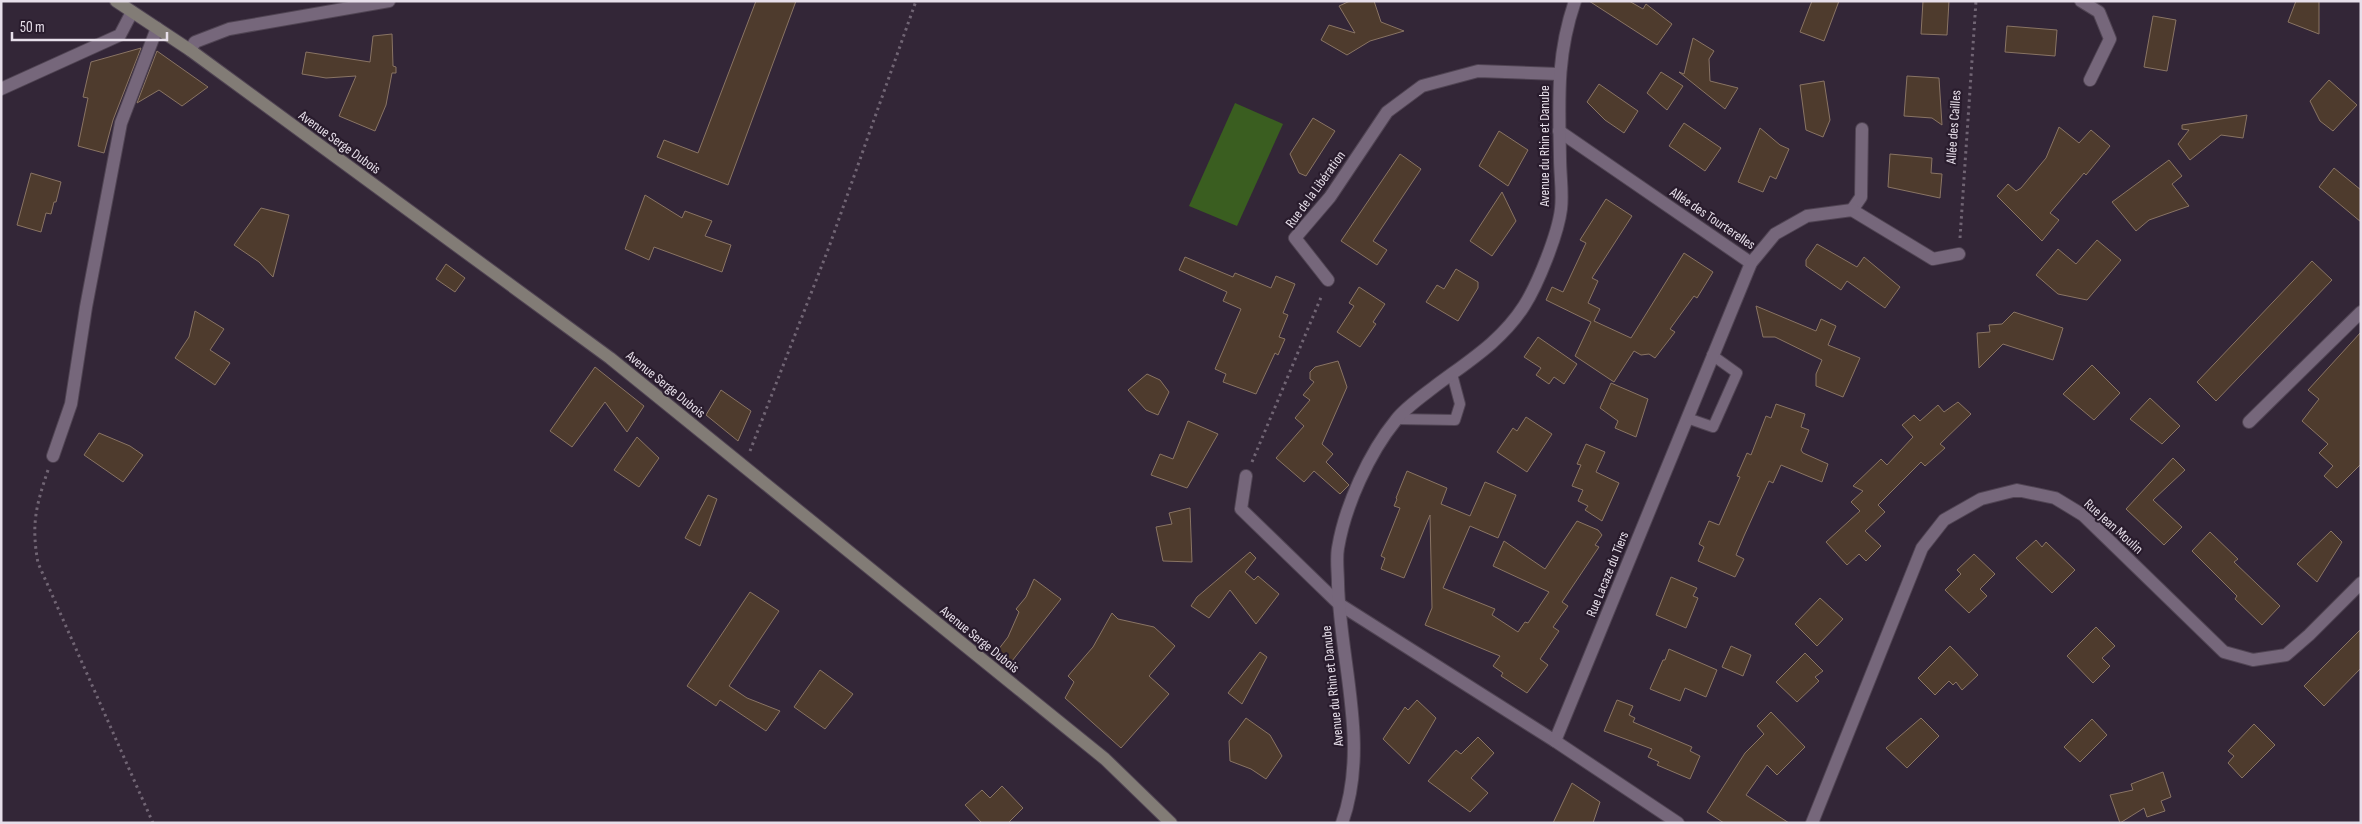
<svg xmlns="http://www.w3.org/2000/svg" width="2362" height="824" font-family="'Sofia Sans Condensed',sans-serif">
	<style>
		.green { fill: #3a5e20 }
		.building { fill: #4e3b2d; stroke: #897464 }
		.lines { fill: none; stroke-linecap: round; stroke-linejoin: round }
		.lane-casing { stroke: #504453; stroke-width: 12 }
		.street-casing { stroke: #504453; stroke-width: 14 }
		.secondary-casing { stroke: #504453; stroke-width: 14 }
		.path { stroke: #716574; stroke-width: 3; stroke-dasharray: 2.5 4; stroke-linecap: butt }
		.lane { stroke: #76677b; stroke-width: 10 }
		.street { stroke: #76677b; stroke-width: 12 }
		.secondary { stroke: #827c76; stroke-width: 12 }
		.labels { text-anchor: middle; stroke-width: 4.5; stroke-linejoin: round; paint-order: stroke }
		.street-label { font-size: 14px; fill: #e7dfea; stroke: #291c2d }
	</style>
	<rect width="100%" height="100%" fill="#332637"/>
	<polygon class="green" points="1235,103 1283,124 1237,226 1189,206"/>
	<g class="building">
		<polygon points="756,1 796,1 728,185 657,157 664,140 698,153"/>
		<polygon points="1350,1 1374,1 1381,22 1404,31 1370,41 1347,55 1321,40 1329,25 1355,33 1339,6"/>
		<polygon points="1589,1 1629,1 1643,9 1646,4 1672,24 1657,45"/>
		<polygon points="1812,1 1839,1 1824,41 1800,32"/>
		<polygon points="1923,1 1949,1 1947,35 1921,34"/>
		<polygon points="2296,1 2319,1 2319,34 2288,22"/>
		<polygon points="2153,16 2176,20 2167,71 2144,67"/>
		<polygon points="2007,26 2057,30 2055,56 2005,52"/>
		<polygon points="392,34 393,66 396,67 396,73 392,73 386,105 375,131 339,116 356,76 326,78 302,74 306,52 370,62 373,36"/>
		<polygon points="1693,38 1714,51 1709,59 1710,81 1738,88 1725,109 1679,72 1684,74"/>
		<polygon points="141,48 113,120 104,153 78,146 88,98 83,97 91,62"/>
		<polygon points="157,51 208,87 182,106 159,90 137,103"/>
		<polygon points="1661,72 1683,86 1667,110 1647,93"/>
		<polygon points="1907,76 1939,78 1942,125 1932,118 1904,116"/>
		<polygon points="2329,80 2357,105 2333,131 2320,121 2310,101"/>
		<polygon points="1824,81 1830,120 1823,137 1806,130 1800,85"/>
		<polygon points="1599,84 1638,111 1624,133 1605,120 1587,102"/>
		<polygon points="2247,115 2243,138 2221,135 2190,160 2178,144 2189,130 2182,129 2182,125"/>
		<polygon points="1313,118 1335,131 1306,176 1299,173 1290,154"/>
		<polygon points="1684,123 1721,148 1705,171 1669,146"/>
		<polygon points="2059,127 2079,143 2091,130 2110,146 2086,175 2084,173 2050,213 2059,220 2042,241 1997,196 2008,184 2016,191 2021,188 2046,158"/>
		<polygon points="1760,128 1780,145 1789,149 1776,179 1770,176 1763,192 1738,182"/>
		<polygon points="1499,131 1528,150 1508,186 1479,166"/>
		<polygon points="1400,154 1421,169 1373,241 1387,250 1377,265 1341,241"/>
		<polygon points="1890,154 1932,158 1931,173 1942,174 1940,198 1888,187"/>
		<polygon points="2169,160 2182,176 2172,184 2189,206 2149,220 2136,231 2112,202"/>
		<polygon points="2334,168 2361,190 2361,222 2319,187"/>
		<polygon points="31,173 61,182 56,202 54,202 51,214 46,213 41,232 17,225"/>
		<polygon points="1502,192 1516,221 1492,256 1470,241"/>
		<polygon points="645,195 682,218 685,211 712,221 705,236 731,245 722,272 654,247 649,260 625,249"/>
		<polygon points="1606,199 1632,216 1592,278 1598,281 1588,303 1600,309 1594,321 1631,338 1684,253 1713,272 1697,298 1694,296 1670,329 1675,332 1655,358 1649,354 1641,355 1634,351 1614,382 1575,356 1591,322 1546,300 1552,287 1563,292 1564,290 1586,243 1580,240"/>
		<polygon points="261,208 289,215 273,277 259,262 234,245"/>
		<polygon points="2097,240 2121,260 2087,300 2058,294 2036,275 2058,249 2076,264"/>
		<polygon points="1817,244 1857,267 1864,257 1900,287 1885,308 1847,281 1841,290 1806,266 1806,260"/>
		<polygon points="1185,257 1233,277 1235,273 1271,288 1276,276 1295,284 1283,313 1288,315 1279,337 1285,339 1278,355 1275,353 1256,394 1223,382 1226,374 1215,369 1241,309 1223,301 1227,292 1179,270"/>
		<polygon points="2312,261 2332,280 2216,401 2197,382"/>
		<polygon points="446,264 465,278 455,292 436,279"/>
		<polygon points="1456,269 1478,282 1478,288 1458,321 1426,302 1437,285 1444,289"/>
		<polygon points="1359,287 1385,304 1373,322 1376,324 1360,347 1337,332 1354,306 1349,303"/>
		<polygon points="1756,306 1816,331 1821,319 1836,326 1828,345 1860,358 1843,397 1816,386 1816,374 1822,360 1775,337 1763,337"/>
		<polygon points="195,311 224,329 210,350 230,363 215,385 175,358 189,337"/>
		<polygon points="2014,312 2063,328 2053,360 2003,344 1979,368 1977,333 1990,332 1989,325 2002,324"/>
		<polygon points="2361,332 2361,464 2337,488 2324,476 2333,466 2319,453 2328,444 2302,421 2319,399 2308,390"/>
		<polygon points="1538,337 1577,364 1564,384 1554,377 1549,384 1536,375 1541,368 1524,357"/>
		<polygon points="1338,361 1347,387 1322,444 1333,454 1326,462 1349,485 1340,494 1314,471 1304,482 1276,458 1304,426 1295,418 1310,400 1303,395 1314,382 1310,379 1310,372 1315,367"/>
		<polygon points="2092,365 2120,393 2094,420 2063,394"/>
		<polygon points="595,367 644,406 627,432 605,402 572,447 550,431"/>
		<polygon points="1147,374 1160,380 1169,392 1158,415 1146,410 1128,390"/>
		<polygon points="1611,383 1648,399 1636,437 1615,428 1618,421 1600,408"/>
		<polygon points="721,390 751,411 738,441 706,415"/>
		<polygon points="2150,398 2180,426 2162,444 2130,419"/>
		<polygon points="1958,402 1971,414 1940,444 1945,448 1925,466 1921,462 1878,505 1885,512 1865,531 1881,546 1866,561 1859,554 1847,565 1826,542 1860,511 1851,502 1863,491 1853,486 1881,459 1887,465 1913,437 1902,425 1914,415 1920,421 1938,405 1944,412"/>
		<polygon points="1776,404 1805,414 1801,427 1809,430 1801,450 1803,453 1828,464 1822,482 1781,465 1773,483 1769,481 1744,536 1736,555 1744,559 1735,577 1698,561 1704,547 1699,544 1709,521 1719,525 1740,477 1737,476 1747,453 1751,455 1766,416 1771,418"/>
		<polygon points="1526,417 1552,434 1527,472 1497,452 1513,428 1517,431"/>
		<polygon points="1188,421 1218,434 1187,488 1151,475 1160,454 1173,459"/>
		<polygon points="99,433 130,446 143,455 123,482 84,455"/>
		<polygon points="637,437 659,458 639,487 614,470"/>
		<polygon points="1586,444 1605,452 1596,472 1619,483 1602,521 1585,510 1588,506 1578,501 1583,490 1572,486 1581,465 1577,464"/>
		<polygon points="2173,458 2185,470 2153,500 2182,527 2164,545 2126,509"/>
		<polygon points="1407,471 1447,488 1441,504 1470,516 1485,482 1516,495 1498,538 1470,526 1443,588 1495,609 1492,615 1518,632 1525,622 1528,623 1549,592 1493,566 1504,541 1545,569 1577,521 1598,530 1602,535 1595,545 1599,547 1562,602 1568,606 1553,627 1559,631 1540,659 1548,665 1527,693 1501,676 1503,673 1493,666 1500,656 1425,625 1432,608 1430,515 1404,578 1381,569 1385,558 1381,556 1400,508 1394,506 1397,499 1396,498"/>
		<polygon points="708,495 717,499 700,546 685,538"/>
		<polygon points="1190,508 1192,562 1163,561 1156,527 1172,524 1169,513"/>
		<polygon points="2331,531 2342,542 2317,582 2297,564"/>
		<polygon points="2210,532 2238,559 2234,562 2280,606 2262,625 2235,599 2237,596 2192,551"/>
		<polygon points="2036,540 2042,547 2046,542 2075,570 2052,593 2016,558"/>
		<polygon points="1250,552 1256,558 1245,572 1254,580 1258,576 1279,594 1256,624 1230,590 1209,618 1191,606 1197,597"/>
		<polygon points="1974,554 1995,574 1980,589 1987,596 1969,613 1945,590 1961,574 1957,570"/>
		<polygon points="1671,577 1697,588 1693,596 1698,598 1686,628 1656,615"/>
		<polygon points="1034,579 1061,599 1012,661 998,650 1008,637 1019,612 1016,609 1026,597"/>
		<polygon points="750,592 779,611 729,686 747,698 780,711 766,731 720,700 716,706 687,686"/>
		<polygon points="1820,598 1843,619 1817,646 1795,624"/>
		<polygon points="1112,613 1118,619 1154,627 1175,646 1149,676 1169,694 1121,748 1065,698 1074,682 1068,676 1093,647"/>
		<polygon points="2096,627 2115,646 2102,658 2110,666 2093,683 2067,656"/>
		<polygon points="2361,629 2361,668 2324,706 2304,686"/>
		<polygon points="1731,646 1751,655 1743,676 1722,667"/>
		<polygon points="1950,646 1978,675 1962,690 1956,682 1953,685 1949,681 1935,695 1918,678"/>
		<polygon points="1669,649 1717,670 1706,697 1685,688 1680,701 1650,689 1663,660 1665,660"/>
		<polygon points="1260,652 1267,657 1242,704 1228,693"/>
		<polygon points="1805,653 1823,671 1815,677 1819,681 1797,702 1776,682"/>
		<polygon points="820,670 853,694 825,729 794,707"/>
		<polygon points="1417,700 1436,718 1409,764 1383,739 1405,707 1408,710"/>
		<polygon points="1617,700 1633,706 1629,715 1635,718 1633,722 1692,747 1690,751 1700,756 1690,779 1657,765 1659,762 1648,757 1652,749 1604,731"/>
		<polygon points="1771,712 1805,747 1777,775 1767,765 1746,795 1789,823 1724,823 1707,812 1745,753 1764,734 1757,726"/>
		<polygon points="1246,718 1270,735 1282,756 1266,779 1251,769 1230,761 1229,741"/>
		<polygon points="1921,718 1939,736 1907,768 1886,748"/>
		<polygon points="2092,719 2107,735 2080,762 2064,747"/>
		<polygon points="2254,724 2275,745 2242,778 2228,763 2234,756 2228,751"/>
		<polygon points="1478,737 1494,753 1471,778 1488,793 1470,812 1428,781 1456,750 1461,754"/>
		<polygon points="2163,772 2171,797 2161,801 2165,811 2147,817 2144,808 2120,823 2110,795 2133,790 2131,784"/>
		<polygon points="1572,783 1600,802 1593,823 1553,823"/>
		<polygon points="1002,786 1023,808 1008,823 982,823 965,805 982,790 990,798"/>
	</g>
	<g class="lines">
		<g class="lane-casing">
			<g id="lane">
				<polyline points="1687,418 1713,427 1737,373 1712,355"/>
				<polyline points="1396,419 1455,420 1460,404 1452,374"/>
			</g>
		</g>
		<g class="street-casing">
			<g id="street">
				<polyline points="2081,1 2099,12 2110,39 2090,80"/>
				<polyline points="190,50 195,42 229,29 389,1"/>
				<polyline points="1,89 120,35 132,12"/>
				<polyline points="1559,131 1751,263"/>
				<polyline points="1852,210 1861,197 1862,129"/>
				<polyline points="1328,280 1295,238 1330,197 1387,112 1422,86 1478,71 1558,74"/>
				<polyline points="2249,422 2361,312"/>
				<polyline points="53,456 71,404 86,307 121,123 157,28"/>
				<polyline points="1246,476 1241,509 1339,604 1555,741 1678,823"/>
				<polyline points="1555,741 1751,263 1775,234 1807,216 1852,210 1933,259 1959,254"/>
				<path d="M1342,823C1370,745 1340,663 1338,584C1338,572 1336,559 1338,548C1345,506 1369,453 1396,420C1405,408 1421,397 1434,387C1467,362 1501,342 1524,306C1538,284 1558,234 1561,209C1563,193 1560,175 1560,158C1559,101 1556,56 1575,1"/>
				<polyline points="1812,823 1922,548 1944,520 1981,499 2017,490 2055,498 2083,515 2224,652 2253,660 2286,655 2309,635 2361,583"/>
			</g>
		</g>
		<g class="secondary-casing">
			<polyline id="secondary" points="116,1 190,50 610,358 1105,759 1171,823"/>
		</g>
		<g class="path">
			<polyline points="1960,238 1976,1"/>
			<polyline points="750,451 829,247 916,1"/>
			<polyline points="1252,462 1322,295"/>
			<path d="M48,470C36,506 31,524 38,563L153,823"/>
		</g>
		<use href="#lane" class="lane"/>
		<use href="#street" class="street"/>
		<use href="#secondary" class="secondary"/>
	</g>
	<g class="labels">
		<g class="street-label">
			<text transform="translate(1953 127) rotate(-86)" y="5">Allée des Cailles</text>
			<text transform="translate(340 142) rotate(36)" y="5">Avenue Serge Dubois</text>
			<text transform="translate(1544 146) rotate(-90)" y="5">Avenue du Rhin et Danube</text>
			<text transform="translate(1315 189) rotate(-54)" y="5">Rue de la Libération</text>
			<text transform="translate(1713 218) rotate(34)" y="5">Allée des Tourterelles</text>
			<text transform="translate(666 384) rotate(39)" y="5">Avenue Serge Dubois</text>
			<text transform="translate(2114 526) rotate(42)" y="5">Rue Jean Moulin</text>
			<text transform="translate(1607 574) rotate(-68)" y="5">Rue Lacaze du Tiers</text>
			<text transform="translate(980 639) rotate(39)" y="5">Avenue Serge Dubois</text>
			<text transform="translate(1332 686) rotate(-96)" y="5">Avenue du Rhin et Danube</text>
		</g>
	</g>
	<rect width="2362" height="824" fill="none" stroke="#e7dfea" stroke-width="5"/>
	<path d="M12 32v8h155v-8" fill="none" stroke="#e7dfea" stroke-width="2.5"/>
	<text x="20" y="32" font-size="15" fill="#e7dfea" stroke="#291c2d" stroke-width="4" paint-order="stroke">50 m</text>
</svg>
